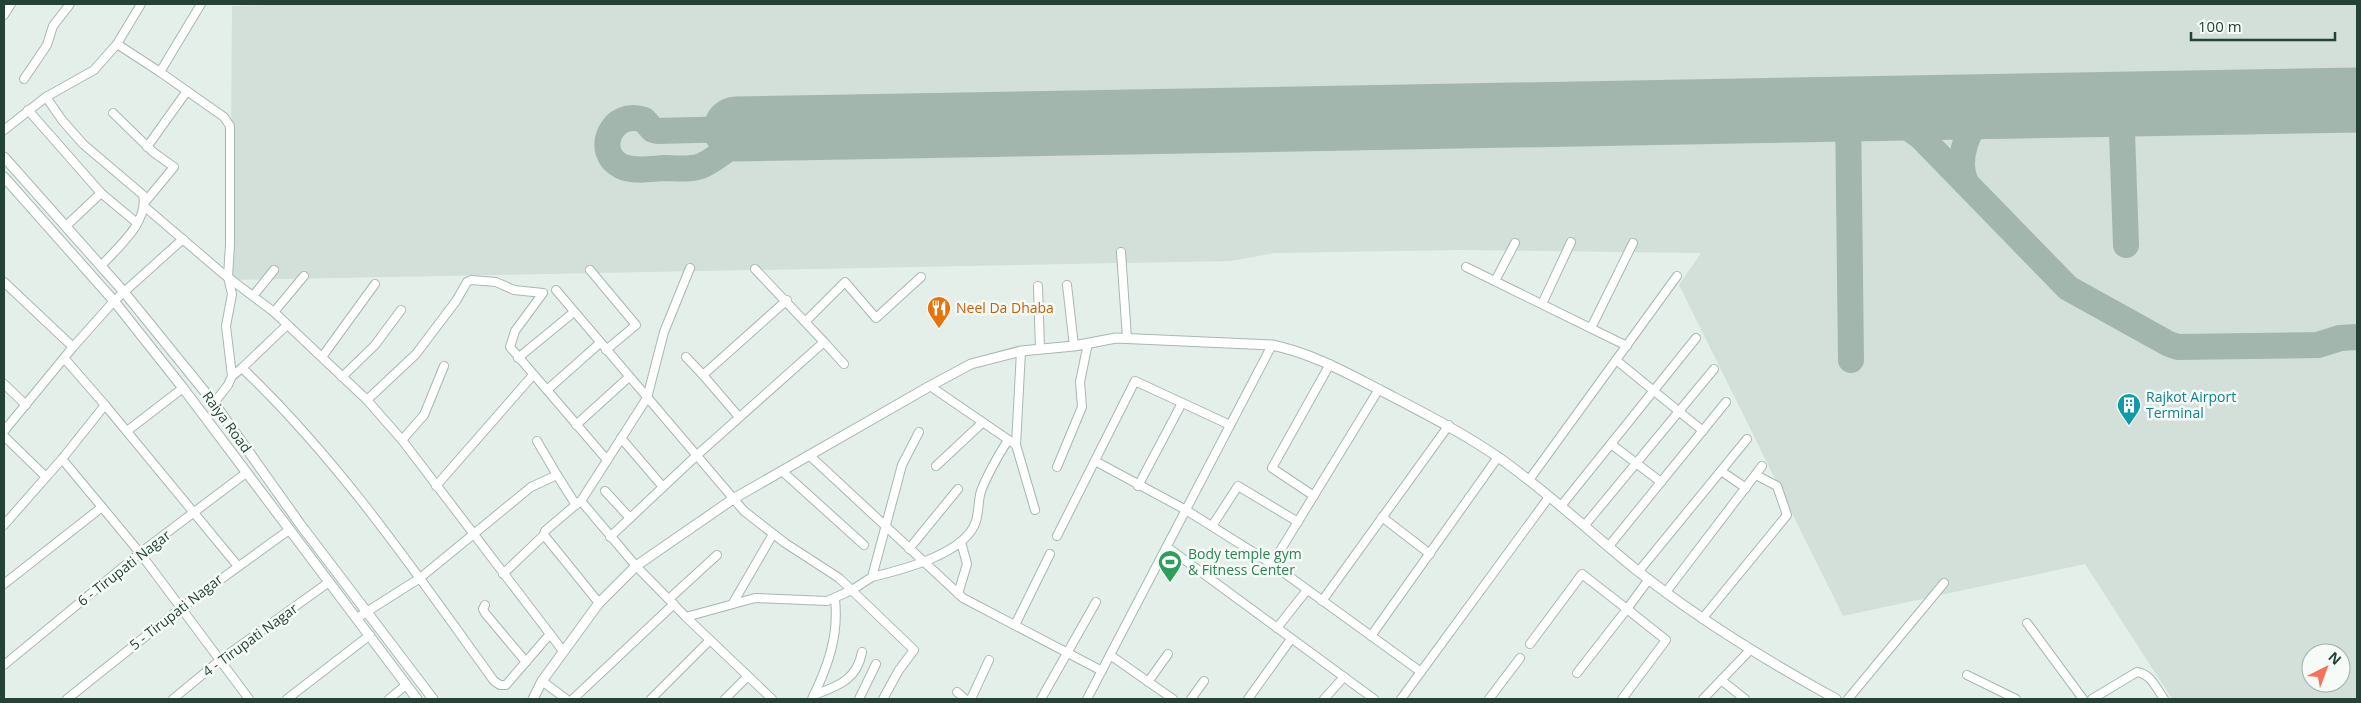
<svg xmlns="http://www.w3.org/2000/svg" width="2361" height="703" font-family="'Open Sans',sans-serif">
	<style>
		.built { fill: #d3dfd9; fill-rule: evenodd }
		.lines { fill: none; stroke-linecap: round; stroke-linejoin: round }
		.taxiway { stroke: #a2b6ae; stroke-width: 26 }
		.runway { stroke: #a2b6ae; stroke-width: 65 }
		.minor-casing { stroke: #a7b8b1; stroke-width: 10 }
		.tertiary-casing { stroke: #a7b8b1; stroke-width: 11 }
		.minor { stroke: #fff; stroke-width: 8 }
		.tertiary { stroke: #fff; stroke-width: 9 }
		.labels { text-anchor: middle; stroke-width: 5; stroke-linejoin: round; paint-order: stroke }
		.food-label { font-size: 14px; fill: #c56008; stroke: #f7fbf8; text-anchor: start }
		.culture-label { font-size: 14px; fill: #0d838f; stroke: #f7fbf8; text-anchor: start }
		.street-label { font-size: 14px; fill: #234337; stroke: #f7fbf8 }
		.leisure-label { font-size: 14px; fill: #27864d; stroke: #f7fbf8; text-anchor: start }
	</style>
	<rect width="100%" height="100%" fill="#e5efea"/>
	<path class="built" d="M302,4H2357V699H2172L2085,564L1843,616L1679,285L1701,253L1461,250L1275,253L1231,261L230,280L232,6ZM2311,653H2341V683H2311Z"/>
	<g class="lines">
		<g class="taxiway">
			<polyline points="2121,104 2126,245"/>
			<polyline points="1869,108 1891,115 1921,137 2068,288 2169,344 2178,347 2318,345 2340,338 2357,337"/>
			<polyline points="1848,109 1851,360"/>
			<path d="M736,129L657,131L653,130L644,120C612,108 593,152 621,166C633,172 650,169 663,168C674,168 691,170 701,166C713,162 743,137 755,129"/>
			<path d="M1966,183C1956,160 1966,124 1991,111C1996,108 2003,107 2010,106"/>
		</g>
		<polyline class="runway" points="736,129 2357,100"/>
		<g class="minor-casing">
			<g id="minor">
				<polyline points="4,15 11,4"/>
				<polyline points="117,44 160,72 201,4"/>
				<polyline points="24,79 47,45 53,26 70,4"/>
				<polyline points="187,91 224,117 230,126 230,244 228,277 232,294 226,326 232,376 228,385 214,403"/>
				<path d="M46,97L62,120L83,144L143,195C149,222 118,247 102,265"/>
				<polyline points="28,110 101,193 137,223"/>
				<polyline points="113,113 153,152 174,167 145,202"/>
				<polyline points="4,130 46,97 94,70 117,44 141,4"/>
				<polyline points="147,147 187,91 160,72"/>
				<polyline points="145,207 221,272 274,312 367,400 402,440 563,651"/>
				<polyline points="66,226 101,193"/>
				<polyline points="1121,252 1127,338"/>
				<polyline points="1466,267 1627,346"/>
				<polyline points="690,268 664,332 647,398 581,501 636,566 686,617 772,699"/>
				<polyline points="590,270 636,325 606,350"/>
				<polyline points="1495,281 1515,243"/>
				<polyline points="4,282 73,347"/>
				<polyline points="1067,285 1074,346"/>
				<polyline points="1038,286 1040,349"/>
				<polyline points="556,290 744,511 785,543 839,578 914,650 899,670 883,699"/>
				<polyline points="253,296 274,270"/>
				<polyline points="1542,304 1571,242"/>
				<polyline points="274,312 304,276"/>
				<polyline points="806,321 845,282 876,318 921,277"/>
				<polyline points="1591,328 1633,243"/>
				<polyline points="824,342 844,364"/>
				<polyline points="322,357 375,284"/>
				<polyline points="686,357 703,375"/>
				<polyline points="64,358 105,405 237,565"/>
				<polyline points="518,358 574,312"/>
				<polyline points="1616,360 1703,431"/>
				<polyline points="242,368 287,325"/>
				<path d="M232,376L242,368C339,460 416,573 494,681L500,685H506L550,634"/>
				<polyline points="342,377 375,345 401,310"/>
				<polyline points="4,384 26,405"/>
				<polyline points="930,386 1016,445 1035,510"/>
				<polyline points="547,390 607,460"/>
				<polyline points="367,400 416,354 456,301 467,282 471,280 496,282 514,290 543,293 515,331 510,347 547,390 600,343"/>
				<polyline points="739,417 703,375 787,300"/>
				<polyline points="576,425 629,377"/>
				<polyline points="4,431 73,347 114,301 183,239"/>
				<polyline points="127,431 183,388"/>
				<path d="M919,432L902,465L872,577C901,570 966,554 976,521C979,511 978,501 981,491C988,473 998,456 1008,440"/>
				<polyline points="4,436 46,477"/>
				<polyline points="621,438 663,487"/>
				<polyline points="402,440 424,415 444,366"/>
				<polyline points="537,441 557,475"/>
				<polyline points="1611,444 1661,482"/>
				<polyline points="1016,445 1021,351"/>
				<polyline points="809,455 963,598 1102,671"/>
				<polyline points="1095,461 1186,510 1272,564 1379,389"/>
				<polyline points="936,466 982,423"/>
				<polyline points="1057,467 1082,407 1080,382 1088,343"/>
				<polyline points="782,471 864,545"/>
				<polyline points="1721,471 1746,488"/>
				<polyline points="1529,480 1677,276"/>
				<polyline points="436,486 533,375"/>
				<polyline points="1138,486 1182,403"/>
				<polyline points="605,491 630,518"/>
				<polyline points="1314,496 1272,468 1330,364"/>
				<polyline points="579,502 545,531 544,535 599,603"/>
				<polyline points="1561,506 1696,338"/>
				<polyline points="102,507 62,459 105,405"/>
				<polyline points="1382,517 1430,554"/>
				<polyline points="4,525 62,459"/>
				<polyline points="1585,525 1714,369"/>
				<polyline points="1212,526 1238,486 1298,522"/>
				<polyline points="1057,536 1135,381 1230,425"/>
				<polyline points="610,537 696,456 824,342 755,269"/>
				<polyline points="1609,546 1726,402"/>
				<polyline points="1167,547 1374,699"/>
				<polyline points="909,549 958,489"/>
				<polyline points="1272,564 1421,672"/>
				<polyline points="1639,571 1747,439"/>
				<polyline points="503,574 544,535"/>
				<polyline points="4,584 102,507 140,553 249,699"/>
				<polyline points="1666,592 1762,466"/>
				<polyline points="958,594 967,564 961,542"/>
				<polyline points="669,599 717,555"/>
				<polyline points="1322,601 1449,425"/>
				<polyline points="733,603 773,534"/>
				<polyline points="485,605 483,609 485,613 526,662"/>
				<polyline points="686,617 755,598 827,601 852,590 872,577"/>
				<polyline points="357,618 420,578 531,487 557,475 576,505"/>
				<polyline points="1702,619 1787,515 1777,486 1756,475"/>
				<polyline points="2027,623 2083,699"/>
				<polyline points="1015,625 1050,554"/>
				<polyline points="1277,628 1307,590"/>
				<polyline points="1371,636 1498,457"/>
				<polyline points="1530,644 1582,574 1627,609 1577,673"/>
				<polyline points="1110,655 1173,699"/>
				<polyline points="4,665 140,553 246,473"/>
				<polyline points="1967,675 2016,699"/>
				<polyline points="1721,680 1745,699"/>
				<polyline points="542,681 566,699"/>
				<polyline points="1148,682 1168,654"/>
				<polyline points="957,692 965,699"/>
				<path d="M814,695C838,686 857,680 862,652"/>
				<polyline points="67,699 181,608 289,530"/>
				<polyline points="173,699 219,661 329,582"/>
				<polyline points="287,699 370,635"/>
				<polyline points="389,699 406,685"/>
				<polyline points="573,699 674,604"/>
				<polyline points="651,699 710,640"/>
				<polyline points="725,699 748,676"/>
				<path d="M812,699C828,666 839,636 835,599"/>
				<polyline points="859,699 876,664"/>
				<polyline points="971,699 989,660"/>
				<polyline points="1041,699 1096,602"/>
				<polyline points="1087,699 1272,345"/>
				<polyline points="1191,699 1204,681"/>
				<polyline points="1248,699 1291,639"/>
				<polyline points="1324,699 1344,677"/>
				<polyline points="1401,699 1549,497"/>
				<polyline points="1489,699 1520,658"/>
				<polyline points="1622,699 1666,640 1627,609 1649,579"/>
				<polyline points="1703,699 1750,650"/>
				<polyline points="1848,699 1944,583"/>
				<path d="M2092,699L2137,672C2151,674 2156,688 2164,699"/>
			</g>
		</g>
		<g class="tertiary-casing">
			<g id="tertiary">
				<polyline points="4,157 124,292 214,403 300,524 433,699"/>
				<polyline points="4,177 114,301 183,388 417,699"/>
				<path d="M533,699L542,681L599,603L636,566L733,499L930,386L971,364L1021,351L1074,346L1116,338L1272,345C1311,353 1345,372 1380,390C1420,411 1460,431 1498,457C1548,492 1592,534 1639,572C1701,621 1767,661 1836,699"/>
			</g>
		</g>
		<use href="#minor" class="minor"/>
		<use href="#tertiary" class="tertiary"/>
	</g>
	<defs>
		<g id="restaurant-pin" transform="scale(1.25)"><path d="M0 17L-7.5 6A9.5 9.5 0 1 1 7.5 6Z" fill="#e8710a" stroke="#f7fbf8"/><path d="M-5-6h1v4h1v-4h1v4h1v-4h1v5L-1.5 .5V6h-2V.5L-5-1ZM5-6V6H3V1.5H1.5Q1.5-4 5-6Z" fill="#fff"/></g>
		<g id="building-pin" transform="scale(1.25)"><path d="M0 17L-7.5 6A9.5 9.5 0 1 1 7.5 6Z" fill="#0f9aa8" stroke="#f7fbf8"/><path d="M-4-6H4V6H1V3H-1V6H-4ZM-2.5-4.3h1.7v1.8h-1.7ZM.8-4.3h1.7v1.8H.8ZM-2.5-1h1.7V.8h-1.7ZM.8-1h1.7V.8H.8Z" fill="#fff"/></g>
		<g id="stadium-pin" transform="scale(1.25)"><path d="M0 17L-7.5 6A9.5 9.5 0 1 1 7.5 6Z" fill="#2e9e5b" stroke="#f7fbf8"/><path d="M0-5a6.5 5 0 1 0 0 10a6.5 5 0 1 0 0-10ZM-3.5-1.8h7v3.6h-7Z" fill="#fff"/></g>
	</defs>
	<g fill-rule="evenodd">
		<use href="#restaurant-pin" x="939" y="308"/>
		<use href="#building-pin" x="2129" y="405"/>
		<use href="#stadium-pin" x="1170" y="562"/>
	</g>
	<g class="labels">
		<g class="food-label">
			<text x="956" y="313">Neel Da Dhaba</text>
		</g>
		<g class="culture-label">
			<text x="2146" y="402">Rajkot Airport<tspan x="2146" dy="16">Terminal</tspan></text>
		</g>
		<g class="street-label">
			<text transform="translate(227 422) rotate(54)" y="5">Raiya Road</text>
			<text transform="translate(124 568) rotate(-38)" y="5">6 - Tirupati Nagar</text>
			<text transform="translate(176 612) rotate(-38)" y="5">5 - Tirupati Nagar</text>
			<text transform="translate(250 640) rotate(-36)" y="5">4 - Tirupati Nagar</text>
		</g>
		<g class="leisure-label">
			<text x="1188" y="559">Body temple gym<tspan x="1188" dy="16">&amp; Fitness Center</tspan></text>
		</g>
	</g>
	<rect width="2361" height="703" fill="none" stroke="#234337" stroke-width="10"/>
	<g transform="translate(2326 668) rotate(42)"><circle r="24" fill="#f7fbf8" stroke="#a2b1ab"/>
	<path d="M0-4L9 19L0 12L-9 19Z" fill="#f9705a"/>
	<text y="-8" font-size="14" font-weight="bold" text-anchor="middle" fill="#234337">N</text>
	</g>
	<path d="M2191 32v8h144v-8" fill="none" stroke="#234337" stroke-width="2.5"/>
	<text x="2198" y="32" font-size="15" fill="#234337" stroke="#f7fbf8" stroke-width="4" paint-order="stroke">100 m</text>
</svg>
